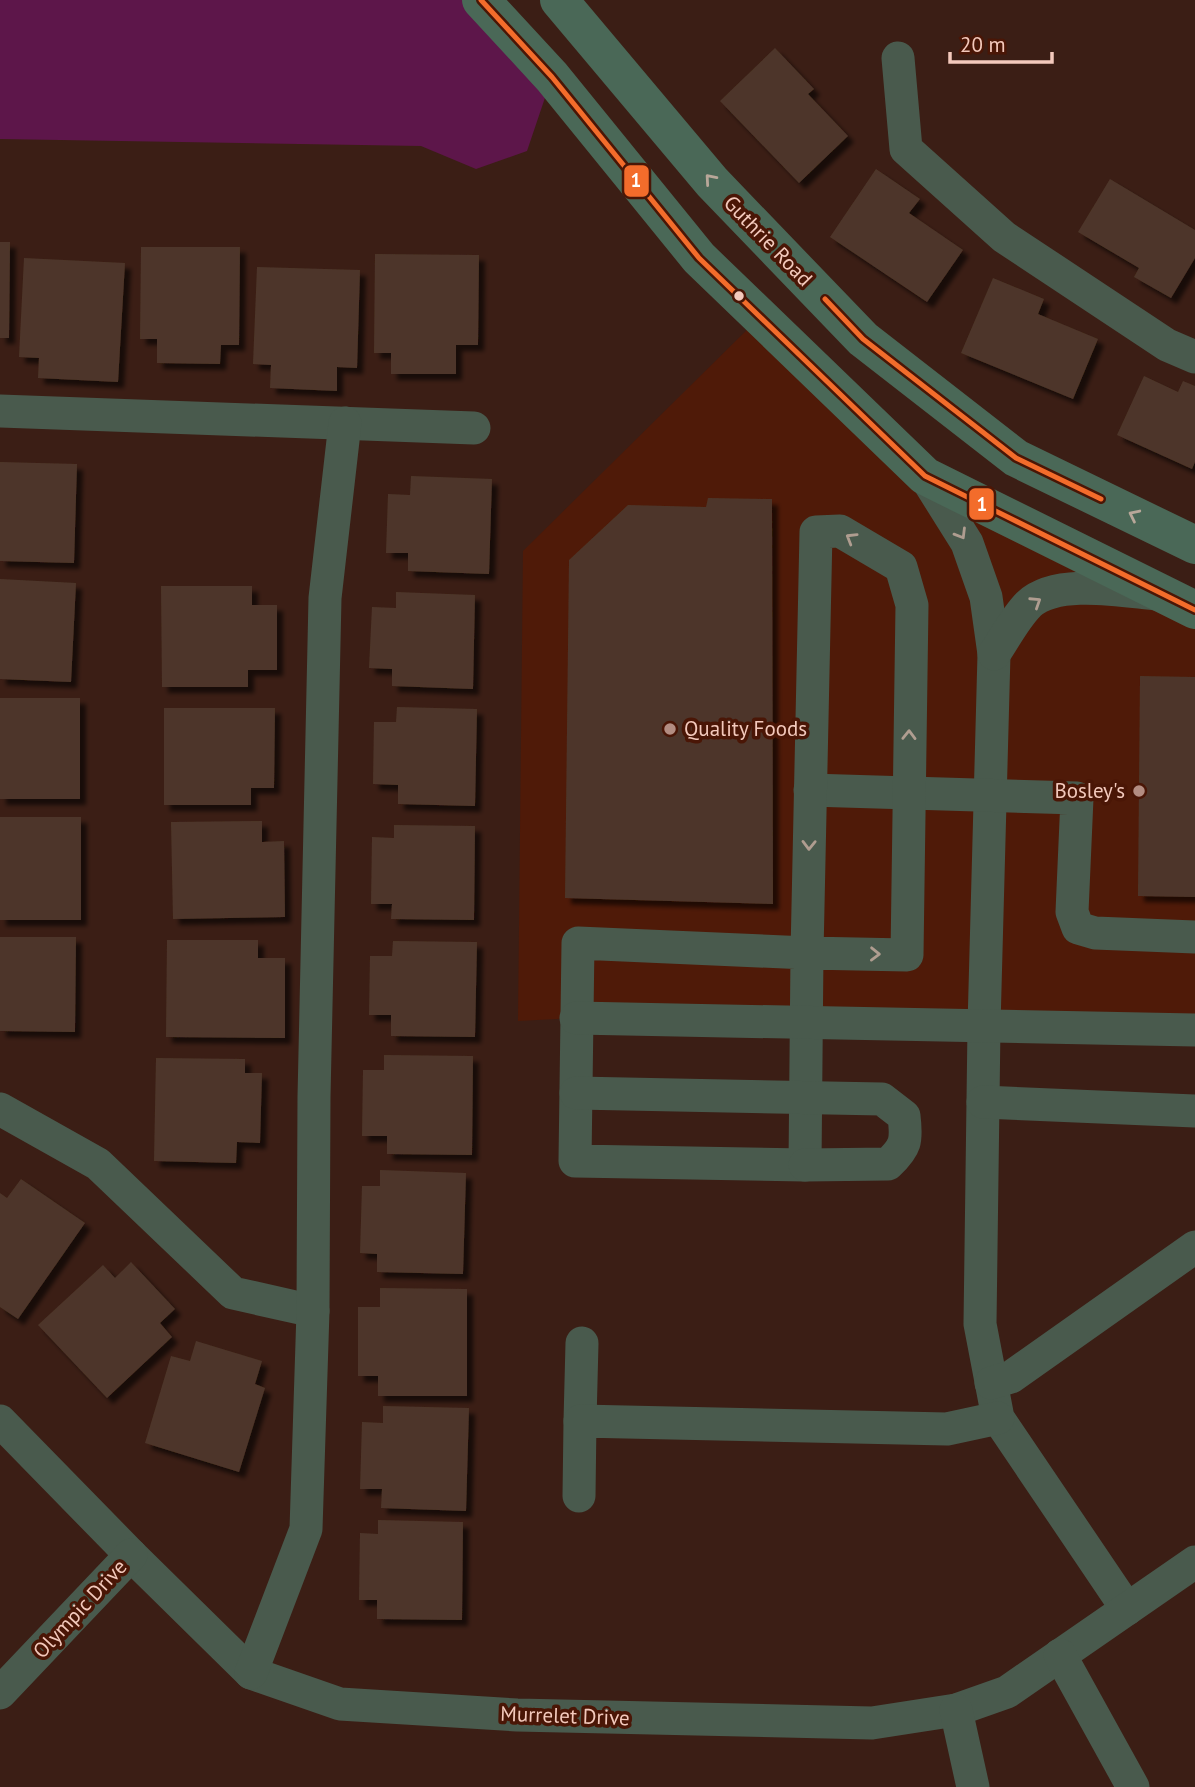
<svg xmlns="http://www.w3.org/2000/svg" width="1195" height="1787" font-family="'PT Sans',sans-serif">
	<style>
		.built { fill: #4f1a08 }
		.green { fill: #5d164a }
		.building { fill: #4d3629; filter: url(#shadow) }
		.lines { fill: none; stroke-linecap: round; stroke-linejoin: round }
		.minor { stroke: #495a4d; stroke-width: 33 }
		.major { stroke: #4a6857; stroke-width: 38 }
		.bus-1-casing { stroke: #4a1606; stroke-width: 10 }
		.bus-1 { stroke: #f36c2b; stroke-width: 5 }
		.oneway { stroke: #b8a799 }
		.oneway2 { stroke: #af9d90 }
		.bus-dot { fill: #f3c9bc; stroke: #4a1606; stroke-width: 2.5 }
		.poi-dot { fill: #b38d82; stroke: #4a1606; stroke-width: 2.5 }
		.labels { text-anchor: middle; stroke-width: 7; stroke-linejoin: round; paint-order: stroke }
		.street-label { font-size: 21px; fill: #f3c9bc; stroke: #4a1606 }
		.poi-label { font-size: 21px; fill: #f3c9bc; stroke: #4a1606; text-anchor: start }
		.line-badge { stroke: #4a1606; stroke-width: 2.5 }
		.badge-label { font-size: 19px; text-anchor: middle; font-weight: bold; fill: #fff }
	</style>
	<defs>
		<filter id="shadow"><feDropShadow dx="6" dy="6" stdDeviation="2" flood-color="#0009"/></filter>
	</defs>
	<rect width="100%" height="100%" fill="#3b1e15"/>
	<polygon class="built" points="760,317 925,476 1195,610 1195,1030 576,1018 518,1021 523,551"/>
	<polygon class="green" points="0,0 481,0 552,77 527,151 476,169 421,146 0,139"/>
	<g class="building">
		<polygon points="775,48 814,89 808,94 848,136 799,183 720,101"/>
		<polygon points="876,169 920,199 909,213 963,250 927,302 830,237"/>
		<polygon points="1110,179 1195,230 1195,258 1171,298 1134,277 1139,268 1078,232"/>
		<polygon points="0,242 10,242 9,338 0,338"/>
		<polygon points="141,247 240,247 239,345 221,345 220,364 157,363 157,339 140,339"/>
		<polygon points="375,254 479,255 478,345 456,345 456,374 391,374 391,353 374,353"/>
		<polygon points="24,258 125,263 118,382 38,378 39,358 19,357"/>
		<polygon points="257,267 360,270 357,368 337,367 337,391 270,388 271,365 253,364"/>
		<polygon points="993,278 1044,299 1038,314 1098,339 1073,399 961,353"/>
		<polygon points="1144,376 1178,392 1183,381 1195,386 1195,462 1192,469 1117,435"/>
		<polygon points="0,462 77,464 74,563 0,561"/>
		<polygon points="411,476 492,479 489,574 408,571 408,553 386,553 388,494 410,495"/>
		<polygon points="708,498 772,499 773,904 565,898 569,560 628,505 706,507"/>
		<polygon points="0,579 76,583 71,682 0,679"/>
		<polygon points="161,586 252,586 252,605 277,605 277,670 248,670 248,687 162,687"/>
		<polygon points="396,592 475,595 473,689 392,686 392,669 369,668 372,607 396,608"/>
		<polygon points="1140,676 1195,677 1195,897 1138,896"/>
		<rect x="0" y="698" width="80" height="101"/>
		<polygon points="397,707 477,709 475,806 398,804 398,785 373,784 374,722 396,722"/>
		<polygon points="164,708 275,708 274,788 251,788 251,805 164,805"/>
		<rect x="0" y="817" width="81" height="103"/>
		<polygon points="262,821 262,842 284,841 285,917 173,919 171,822"/>
		<polygon points="394,825 475,826 474,920 391,919 392,904 371,904 372,837 394,838"/>
		<polygon points="0,937 76,937 75,1032 0,1031"/>
		<polygon points="167,940 258,940 258,958 285,958 285,1038 166,1037"/>
		<polygon points="393,941 477,942 475,1037 391,1036 391,1015 369,1015 370,956 392,956"/>
		<polygon points="384,1055 473,1056 472,1155 387,1154 387,1136 362,1136 363,1070 384,1070"/>
		<polygon points="156,1058 245,1059 245,1073 262,1073 260,1143 237,1142 236,1163 154,1161"/>
		<polygon points="380,1170 466,1173 463,1274 377,1272 377,1254 360,1253 362,1186 380,1186"/>
		<polygon points="21,1179 85,1223 18,1319 0,1307 0,1193 7,1198"/>
		<polygon points="131,1262 175,1309 160,1323 172,1337 107,1398 38,1325 103,1265 115,1278"/>
		<polygon points="380,1288 467,1289 467,1396 378,1396 378,1376 358,1376 358,1307 380,1307"/>
		<polygon points="196,1341 262,1361 255,1384 265,1388 239,1472 145,1443 171,1356 190,1361"/>
		<polygon points="383,1406 469,1408 466,1511 381,1508 382,1489 360,1489 362,1422 383,1423"/>
		<polygon points="378,1520 463,1522 462,1620 377,1619 377,1600 359,1600 360,1533 378,1534"/>
	</g>
	<g class="lines">
		<g class="minor">
			<polyline points="898,58 906,149 1004,237 1167,345 1195,357"/>
			<polyline points="0,411 474,428"/>
			<polyline points="925,476 967,543 986,597 994,654 984,1026 980,1324 998,1418 1127,1609"/>
			<path d="M994,654C1005,638 1015,618 1029,604C1057,578 1123,591 1158,594"/>
			<polyline points="810,790 1077,798 1072,912 1078,928 1095,933 1195,937"/>
			<polyline points="807,953 907,955 912,605 901,567 840,531 816,532 807,953 805,1165 575,1161 578,943 807,953"/>
			<polyline points="576,1018 1195,1030"/>
			<path d="M576,1093L882,1099L904,1116C907,1141 906,1147 888,1164L805,1165"/>
			<polyline points="983,1102 1195,1111"/>
			<polyline points="0,1109 98,1164 233,1293 313,1311"/>
			<polyline points="991,1383 1011,1377 1195,1247"/>
			<polyline points="0,1421 131,1555 251,1673 340,1704 517,1715 872,1723 956,1710 1007,1692 1195,1562"/>
			<polyline points="580,1421 582,1343"/>
			<polyline points="579,1496 580,1421 947,1429 998,1418"/>
			<polyline points="1060,1655 1133,1787"/>
			<polyline points="251,1673 306,1529 313,1311 314,1097 325,598 345,423"/>
			<polyline points="0,1693 131,1555"/>
			<polyline points="956,1710 973,1787"/>
		</g>
		<g class="major">
			<polyline points="481,0 552,77 699,258 925,476 1195,610"/>
			<polyline points="559,0 712,182 863,339 1016,458 1195,545"/>
		</g>
		<g class="bus-1-casing">
			<g id="bus-1">
				<polyline points="481,0 552,77 699,258 925,476 1195,610"/>
				<polyline points="825,299 863,339 1016,458 1101,499"/>
			</g>
		</g>
		<use href="#bus-1" class="bus-1"/>
	</g>
	<defs><path id="oneway-chevron" d="M-2-3.5L2.5 0L-2 3.5" fill="none" stroke-width="1.6" stroke-linecap="round" stroke-linejoin="round" transform="scale(1.75)"/></defs>
	<g class="oneway">
		<use href="#oneway-chevron" transform="translate(710 179) rotate(-131)"/>
		<use href="#oneway-chevron" transform="translate(1134 515) rotate(-154)"/>
	</g>
	<g class="oneway2">
		<use href="#oneway-chevron" transform="translate(961 534) rotate(59)"/>
		<use href="#oneway-chevron" transform="translate(851 538) rotate(-149)"/>
		<use href="#oneway-chevron" transform="translate(1036 602) rotate(-33)"/>
		<use href="#oneway-chevron" transform="translate(909 735) rotate(-89)"/>
		<use href="#oneway-chevron" transform="translate(809 845) rotate(91)"/>
		<use href="#oneway-chevron" transform="translate(875 954) rotate(1)"/>
	</g>
	<circle class="bus-dot" cx="739" cy="296" r="6"/>
	<g class="poi-dot">
		<circle cx="670" cy="729" r="7"/>
		<circle cx="1139" cy="791" r="7"/>
	</g>
	<g class="labels">
		<g class="street-label">
			<text transform="translate(768 241) rotate(46)" y="7">Guthrie Road</text>
			<text transform="translate(80 1609) rotate(-47)" y="7">Olympic Drive</text>
			<text transform="translate(565 1716) rotate(2)" y="7">Murrelet Drive</text>
		</g>
		<g class="poi-label">
			<text x="684" y="736">Quality Foods</text>
			<text x="1125" y="798" text-anchor="end">Bosley's</text>
		</g>
	</g>
	<g class="line-badge">
		<rect x="623" y="164" width="27" height="34" rx="7" fill="#f36c2b"/>
		<rect x="968" y="487" width="27" height="34" rx="7" fill="#f36c2b"/>
	</g>
	<g class="badge-label">
		<text x="636" y="187">1</text>
		<text x="982" y="511">1</text>
	</g>
	<path d="M950 52v10h102v-10" fill="none" stroke="#f3c9bc" stroke-width="3.5"/>
	<text x="960" y="52" font-size="21" fill="#f3c9bc" stroke="#4a1606" stroke-width="5" paint-order="stroke">20 m</text>
</svg>
